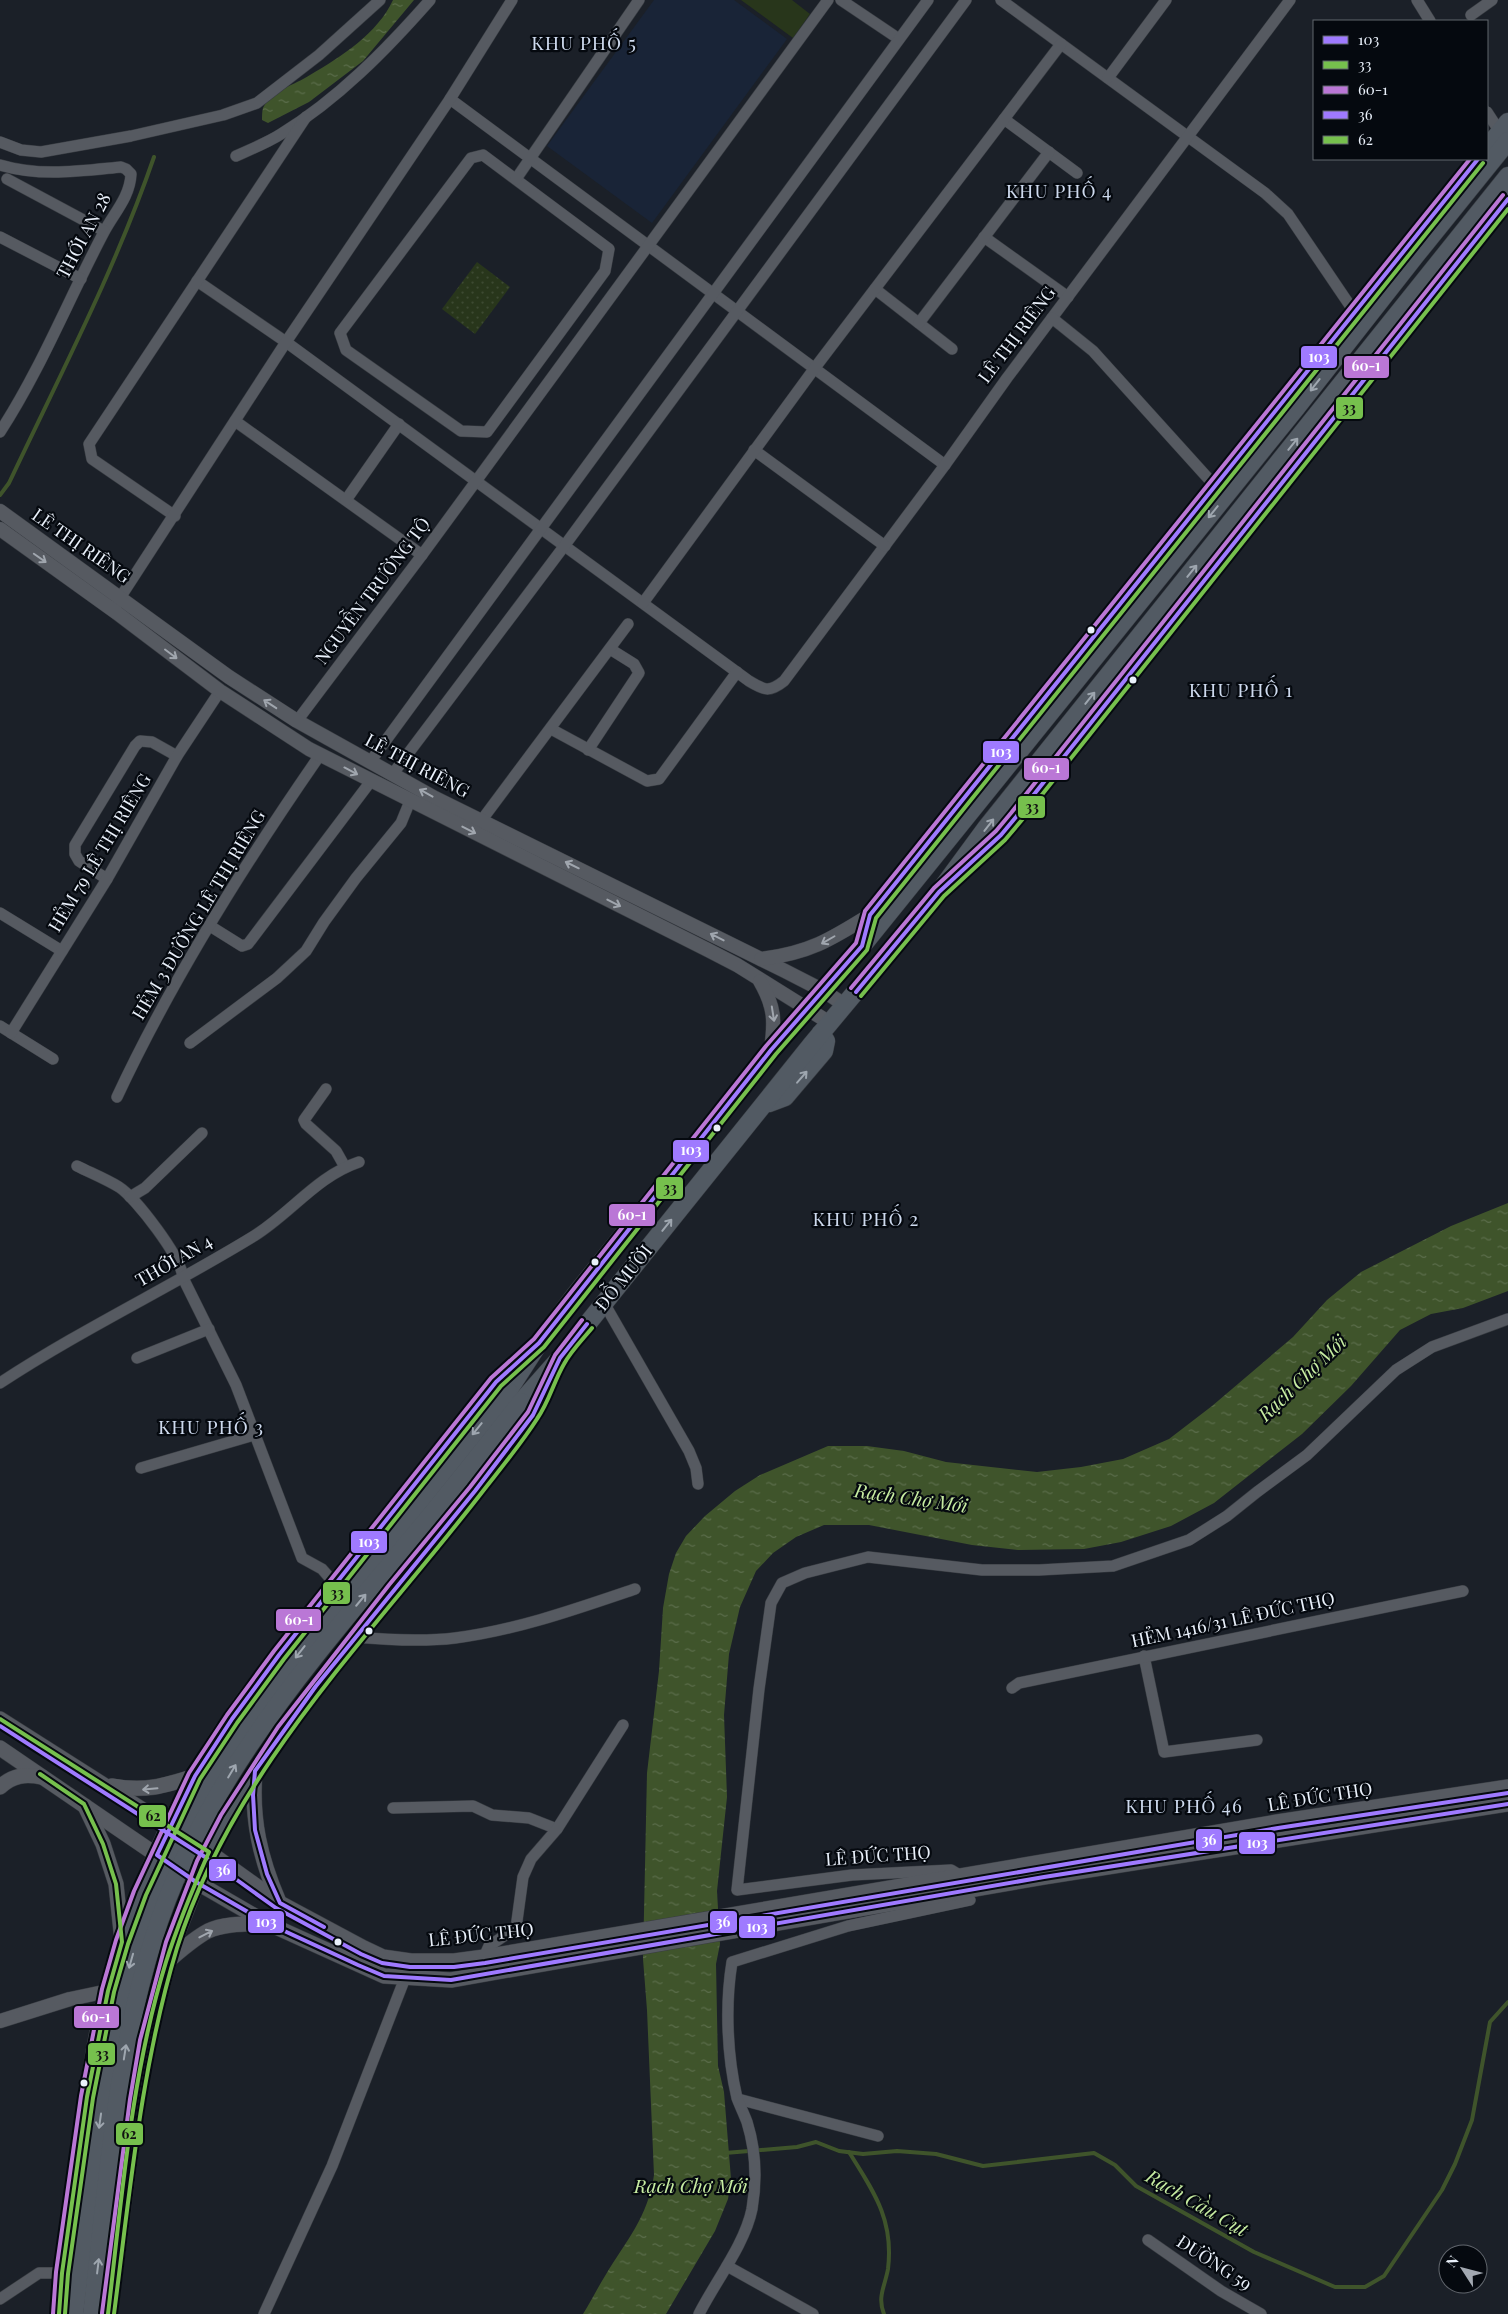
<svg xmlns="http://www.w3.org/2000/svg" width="1508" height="2314" font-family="'Playfair Display',serif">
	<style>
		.built { fill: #192437 }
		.green { fill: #28361b }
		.park { fill: url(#park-dots) }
		.water { fill: url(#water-ripples) }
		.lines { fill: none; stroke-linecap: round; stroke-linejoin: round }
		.stream { stroke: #3f542b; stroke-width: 4 }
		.minor-casing { stroke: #383c42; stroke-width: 12 }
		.tertiary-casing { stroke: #383c42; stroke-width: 15 }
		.secondary-casing { stroke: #383c42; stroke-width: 16 }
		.trunk-casing { stroke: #383c42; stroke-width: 19 }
		.minor { stroke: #565a61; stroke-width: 11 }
		.tertiary { stroke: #565a61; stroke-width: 14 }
		.secondary { stroke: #565a61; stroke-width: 15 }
		.trunk { stroke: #525a63; stroke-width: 18 }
		.trunk-bridge-casing { stroke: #383c42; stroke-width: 19; stroke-linecap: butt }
		.trunk-bridge { stroke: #525a63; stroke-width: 18 }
		.bus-1-casing { stroke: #05090f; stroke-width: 8 }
		.bus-2-casing { stroke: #05090f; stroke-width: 8 }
		.bus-3-casing { stroke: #05090f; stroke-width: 8 }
		.bus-4-casing { stroke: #05090f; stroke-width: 8 }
		.bus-5-casing { stroke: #05090f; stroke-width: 8 }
		.bus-1 { stroke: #9f7aff; stroke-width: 4 }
		.bus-2 { stroke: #76c04d; stroke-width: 4 }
		.bus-3 { stroke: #ba77d6; stroke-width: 4 }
		.bus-4 { stroke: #9f7aff; stroke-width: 4 }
		.bus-5 { stroke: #76c04d; stroke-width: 4 }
		.oneway { stroke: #9ea6af }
		.oneway2 { stroke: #a0a6ae }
		.bus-dot { fill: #eaf1fb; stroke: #05090f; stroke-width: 2 }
		.labels { text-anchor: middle; stroke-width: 4.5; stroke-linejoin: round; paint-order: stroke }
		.street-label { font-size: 18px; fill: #eaf1fb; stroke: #05090f }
		.neighbourhood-label { font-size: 19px; letter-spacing: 1px; fill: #cedaee; stroke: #05090f }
		.water-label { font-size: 19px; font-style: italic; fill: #c7eda2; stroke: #05090f }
		.line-badge { stroke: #05090f; stroke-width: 2 }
		.badge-label { font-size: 14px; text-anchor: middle; font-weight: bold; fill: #fff }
		.pale-badge-label { font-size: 14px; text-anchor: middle; font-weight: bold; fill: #111 }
	</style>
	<defs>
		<pattern id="park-dots" width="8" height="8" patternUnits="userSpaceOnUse" patternTransform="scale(1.25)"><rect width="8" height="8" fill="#28361b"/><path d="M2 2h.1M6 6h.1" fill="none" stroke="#3d4a32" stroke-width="1.8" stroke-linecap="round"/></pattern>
		<pattern id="water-ripples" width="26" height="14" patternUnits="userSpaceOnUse" patternTransform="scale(1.25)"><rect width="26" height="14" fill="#3f542b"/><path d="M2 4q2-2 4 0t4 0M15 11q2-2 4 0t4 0" fill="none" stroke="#5b6d4b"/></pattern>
	</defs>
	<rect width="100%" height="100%" fill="#1b2028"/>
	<polygon class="built" points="654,0 734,0 787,39 652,223 547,146"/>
	<polygon class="green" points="741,0 792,0 810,14 793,38"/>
	<polygon class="park" points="477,262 510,287 475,334 442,309"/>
	<g class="water">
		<path d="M393,0H414L363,61L309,102L268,123L262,120C262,117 262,111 263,108C272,90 295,85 310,75C341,57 378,33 393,0Z"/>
		<path d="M1508,1203V1291L1463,1308L1431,1314L1400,1330L1351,1386L1302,1434L1214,1503L1171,1526L1121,1542L1084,1549L1018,1550L972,1545L869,1525H824L796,1537L773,1553L756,1571L740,1607L729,1654L724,1715L727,1797L717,1891L720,1944L716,1964L718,2066L724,2092L731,2179L728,2199L715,2231L666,2314H583C591,2301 597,2289 605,2276C626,2241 648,2217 654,2175L647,2010L643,1959L647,1773L659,1671L663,1608L669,1574L676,1553L686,1536L705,1516L735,1491L760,1475L828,1446H867L904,1451L946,1462L1037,1472L1081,1467L1123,1459L1169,1439L1212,1406L1293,1337L1327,1300L1361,1272L1451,1226Z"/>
	</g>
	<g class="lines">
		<g class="stream">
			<path d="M0,495L9,483C60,375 115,270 154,157"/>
			<path d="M849,2152C874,2192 894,2220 888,2269C885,2286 877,2297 884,2314"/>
			<polyline points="725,2153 797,2147 816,2142 839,2151 863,2154 897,2151 936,2154 983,2166 1094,2153 1115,2165 1136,2186 1254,2252 1335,2287 1365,2287 1384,2276 1442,2190 1455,2164 1472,2120 1490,2022 1508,2002"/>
		</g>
		<g class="minor-casing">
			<g id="minor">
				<polyline points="841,0 899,39"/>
				<polyline points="1001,0 1265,193 1288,214 1355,313"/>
				<polyline points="1417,0 1430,21"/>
				<polyline points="1471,15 1492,0"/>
				<polyline points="1108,78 1166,0"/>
				<polyline points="450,99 945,465"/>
				<polyline points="1487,112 1500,132"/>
				<polyline points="1004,119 1077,173"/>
				<polyline points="0,142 21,150 41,152 131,136 223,115 257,103 319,55 380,0"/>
				<polygon points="483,155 609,249 605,271 487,432 461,431 346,350 340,333 471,158"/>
				<path d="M236,156C251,149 267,143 281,134C338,99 386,50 430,0"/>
				<path d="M0,165C40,177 80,171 121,167L126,169L131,174C130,197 114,213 104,232C69,298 41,369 0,432"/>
				<polyline points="7,179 104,231"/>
				<polyline points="516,179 639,0"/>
				<polyline points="0,237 81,279"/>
				<polyline points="984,237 1068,297"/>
				<path d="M197,281L286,342L749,681C764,690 769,693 784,681L945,465L1007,378L1290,0"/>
				<polyline points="875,289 952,349"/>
				<polyline points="1052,318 1093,351 1215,486"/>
				<polyline points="919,323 1049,152"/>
				<polyline points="235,421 422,555"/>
				<polyline points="754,450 885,546"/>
				<polyline points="346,500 399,424"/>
				<polyline points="175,516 92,459 89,444 306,117"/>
				<polyline points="643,603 814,369 1061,44"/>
				<polyline points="116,604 286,342 450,99 512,0"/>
				<polyline points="297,721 422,555 828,0"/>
				<polyline points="551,729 647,781 659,779 737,672"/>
				<polyline points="588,750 639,673 634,664 610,649"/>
				<polyline points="370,762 928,0"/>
				<polyline points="392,775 565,545 966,0"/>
				<polyline points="481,821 628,624"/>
				<polyline points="107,879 79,861 75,854 75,845 135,746 140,741 152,742 177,756"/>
				<polyline points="0,913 62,951"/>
				<polyline points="210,926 242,946 248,944 371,781"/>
				<polyline points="0,1026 53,1059"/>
				<polyline points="11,1033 107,879 177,756 220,691"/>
				<polyline points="190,1043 277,978 306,951 324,922 356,878 401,823 410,801"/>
				<polyline points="326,1089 304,1120 306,1124 336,1151 345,1167"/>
				<path d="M117,1097C173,977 245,863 320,755"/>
				<path d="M77,1166C91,1173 106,1179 119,1187C136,1198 182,1258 183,1278L236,1385L302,1558L322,1569L335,1584"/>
				<polyline points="130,1197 145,1188 202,1133"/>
				<polyline points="604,1303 689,1451 696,1468 698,1484"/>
				<polyline points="137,1358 209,1329"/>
				<path d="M0,1383C82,1329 171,1287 254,1236C291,1213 317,1176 359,1162"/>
				<polyline points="141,1468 254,1435"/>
				<path d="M355,1637C388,1640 422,1642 455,1638C517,1630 576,1609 635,1589"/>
				<polyline points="1144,1656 1164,1752 1257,1740"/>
				<polyline points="1012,1688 1019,1683 1463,1591"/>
				<polyline points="393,1808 473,1806 492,1815 529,1818 557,1829"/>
				<polyline points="961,1876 951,1870 852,1875 737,1890 759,1689 771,1603 782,1583 805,1573 868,1557 982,1570 1039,1570 1113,1566 1189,1540 1227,1516 1257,1492 1307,1455 1396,1370 1432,1347 1508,1319"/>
				<polyline points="484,1957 489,1946 516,1928 523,1877 531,1859 557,1829 623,1725"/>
				<polyline points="738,2099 878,2136"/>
				<polyline points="1148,2240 1221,2291 1261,2314"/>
				<polyline points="727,2266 813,2314"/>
				<polyline points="0,2299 39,2273 62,2273"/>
				<polyline points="264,2314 332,2166 405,1978"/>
				<path d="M699,2314C715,2282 745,2244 752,2209C757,2180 756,2151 747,2122C744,2114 740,2106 737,2098C727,2055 725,2005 732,1962L848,1926L970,1900"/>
			</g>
		</g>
		<g class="tertiary-casing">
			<g id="tertiary">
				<polyline points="0,511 229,677 297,721 435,798 785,971 822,990 845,1005"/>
				<polyline points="0,529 117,613 220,691 309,749 708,950 737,965 830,1023"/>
				<path d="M761,959C809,953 830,940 870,915"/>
				<path d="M760,981C775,1007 775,1021 771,1050"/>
				<polyline points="0,2021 70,1999 108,1991"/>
			</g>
		</g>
		<g class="secondary-casing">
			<g id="secondary">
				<polyline points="0,1719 209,1852 280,1903 364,1948 383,1957 411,1961 454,1961 484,1957 1277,1822 1508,1787"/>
				<polyline points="0,1748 196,1882 267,1923 384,1976 451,1980 1044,1877 1508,1804"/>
				<path d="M255,1771C251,1819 260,1858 279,1902"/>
				<path d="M112,1786C145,1792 164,1786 195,1776"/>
				<path d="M0,1787C13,1775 25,1774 42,1777"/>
				<polyline points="85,1806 103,1844 116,1884 122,1941"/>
				<path d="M167,1962C180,1951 193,1939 208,1931C225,1923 249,1924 267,1923"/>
			</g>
		</g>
		<g class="trunk-casing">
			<g id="trunk">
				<polyline points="1487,148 1508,122"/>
				<path d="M969,864L1001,835L1016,817C1178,609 1344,405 1508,199"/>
				<polyline points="864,941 870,915 1393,265"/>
				<polyline points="769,1103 785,1097 824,1051 826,1041 821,1033"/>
				<polyline points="508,1391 539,1343 575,1295 771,1050 862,946 1296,408 1416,255 1508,141"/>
				<polyline points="521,1402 560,1358 812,1044 939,892 986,828 1508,176"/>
				<path d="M59,2314C63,2266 71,2219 77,2172C86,2111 93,2049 108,1989C128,1916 158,1845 194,1779C224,1722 268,1670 307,1619C369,1539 433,1461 496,1382L522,1358"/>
				<polyline points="108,2314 136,2100 146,2041 172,1944 203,1864 226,1818 283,1730 394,1589 475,1491 533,1415 551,1377"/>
			</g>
		</g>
		<use href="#minor" class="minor"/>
		<use href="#tertiary" class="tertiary"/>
		<use href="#secondary" class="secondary"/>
		<use href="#trunk" class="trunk"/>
		<g class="trunk-bridge-casing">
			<g id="trunk-bridge">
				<path d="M74,2314C91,2190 99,2061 137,1941C179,1804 267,1690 356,1580C407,1517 457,1454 508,1391"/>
				<path d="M92,2314C107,2189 115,2061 153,1940C197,1796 293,1681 387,1568C433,1513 477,1458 521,1402"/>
			</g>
		</g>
		<use href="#trunk-bridge" class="trunk-bridge"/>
		<g class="bus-1-casing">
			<g id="bus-1">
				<polyline points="1478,159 870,915 862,946 771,1050 539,1343 496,1382 279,1655 232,1719 195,1776 157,1855 196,1882 267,1923 358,1965 384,1976 451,1980 1044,1877 1508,1804"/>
				<polyline points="856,992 939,892 1001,835 1016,817 1508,199"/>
				<polyline points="324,1927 280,1903 267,1874 255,1830 253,1795 255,1771 316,1686 475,1491 533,1415 560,1358 587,1324"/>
			</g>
		</g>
		<g class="bus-2-casing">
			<g id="bus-2">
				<polyline points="861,996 944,896 1005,840 1021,821 1508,209"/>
				<polyline points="65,2314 68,2274 93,2098 114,1992 128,1944 146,1895 200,1779 237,1723 284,1659 501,1386 544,1347 776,1054 867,950 876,918 1483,163"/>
				<path d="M114,2314C130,2191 141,2067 177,1948C233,1769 371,1636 483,1491C501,1468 521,1444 537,1419C549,1402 554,1381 564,1364C571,1351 583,1339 592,1328"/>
			</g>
		</g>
		<g class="bus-3-casing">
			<g id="bus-3">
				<polyline points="851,988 934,888 996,831 1011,813 1503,195"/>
				<polyline points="102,2313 130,2099 140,2040 166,1942 197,1861 221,1815 278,1727 389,1585 470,1487 528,1412 555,1355 582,1320"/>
				<polyline points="53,2314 56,2272 81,2096 102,1989 116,1940 134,1891 189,1773 227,1715 274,1651 491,1378 534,1339 766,1046 856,943 865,911 1470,159"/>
			</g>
		</g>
		<g class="bus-4-casing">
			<polyline id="bus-4" points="0,1726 205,1857 276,1908 361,1954 382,1963 410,1967 454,1967 485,1963 1278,1828 1508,1793"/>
		</g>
		<g class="bus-5-casing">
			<g id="bus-5">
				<path d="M0,1719L209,1852C193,1888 178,1924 166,1962C131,2075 122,2197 108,2314"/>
				<polyline points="40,1774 84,1804 103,1844 116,1884 122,1942 108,1991 87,2097 62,2273 59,2314"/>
			</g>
		</g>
		<use href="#bus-1" class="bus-1"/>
		<use href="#bus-2" class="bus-2"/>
		<use href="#bus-3" class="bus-3"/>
		<use href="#bus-4" class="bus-4"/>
		<use href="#bus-5" class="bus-5"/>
	</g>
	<defs><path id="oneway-shaft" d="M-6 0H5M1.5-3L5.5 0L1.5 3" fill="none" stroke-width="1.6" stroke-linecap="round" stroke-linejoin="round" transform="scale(1.25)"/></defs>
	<g class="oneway">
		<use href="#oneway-shaft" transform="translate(1315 385) rotate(128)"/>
		<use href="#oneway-shaft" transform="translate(1293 444) rotate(-51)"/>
		<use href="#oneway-shaft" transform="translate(1213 512) rotate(129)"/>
		<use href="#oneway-shaft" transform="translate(1192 571) rotate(-51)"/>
		<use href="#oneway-shaft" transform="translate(1090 698) rotate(-51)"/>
		<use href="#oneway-shaft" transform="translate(989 825) rotate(-52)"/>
		<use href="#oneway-shaft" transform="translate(802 1077) rotate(-49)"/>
		<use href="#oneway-shaft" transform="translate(667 1225) rotate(-51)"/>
		<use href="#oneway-shaft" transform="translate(477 1429) rotate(129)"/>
		<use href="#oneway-shaft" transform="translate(361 1600) rotate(-50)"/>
		<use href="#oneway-shaft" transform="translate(300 1652) rotate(128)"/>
		<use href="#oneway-shaft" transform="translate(232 1771) rotate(-59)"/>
		<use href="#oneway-shaft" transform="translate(131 1961) rotate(106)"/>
		<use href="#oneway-shaft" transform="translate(125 2052) rotate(-81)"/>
		<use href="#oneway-shaft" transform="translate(100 2121) rotate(98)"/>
		<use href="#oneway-shaft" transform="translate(98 2266) rotate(-83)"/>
	</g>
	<g class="oneway2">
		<use href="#oneway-shaft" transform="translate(40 558) rotate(35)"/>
		<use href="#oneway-shaft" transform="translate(171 654) rotate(37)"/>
		<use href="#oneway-shaft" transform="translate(270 704) rotate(-147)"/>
		<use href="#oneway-shaft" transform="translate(351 771) rotate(28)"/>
		<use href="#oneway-shaft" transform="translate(426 793) rotate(-151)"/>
		<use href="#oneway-shaft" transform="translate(469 830) rotate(27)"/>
		<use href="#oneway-shaft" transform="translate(572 865) rotate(-154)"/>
		<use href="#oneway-shaft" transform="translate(614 903) rotate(27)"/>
		<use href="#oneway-shaft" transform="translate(717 937) rotate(-153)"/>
		<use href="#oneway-shaft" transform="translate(828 940) rotate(150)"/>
		<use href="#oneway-shaft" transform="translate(773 1014) rotate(81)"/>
		<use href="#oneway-shaft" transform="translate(150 1789) rotate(175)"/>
		<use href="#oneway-shaft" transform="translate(206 1934) rotate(-27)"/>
	</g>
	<g class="bus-dot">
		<circle cx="1091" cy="630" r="4.5"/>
		<circle cx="1133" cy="680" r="4.5"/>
		<circle cx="717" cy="1128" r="4.5"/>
		<circle cx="595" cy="1262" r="4.5"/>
		<circle cx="369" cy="1631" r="4.5"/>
		<circle cx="338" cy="1942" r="4.5"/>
		<circle cx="84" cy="2083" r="4.5"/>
	</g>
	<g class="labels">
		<g class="street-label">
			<text transform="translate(84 236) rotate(-62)" y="6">THỚI AN 28</text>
			<text transform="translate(1017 335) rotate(-53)" y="6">LÊ THỊ RIÊNG</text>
			<text transform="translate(81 546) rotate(35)" y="6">LÊ THỊ RIÊNG</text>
			<text transform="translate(373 591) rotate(-53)" y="6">NGUYỄN TRƯỜNG TỘ</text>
			<text transform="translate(417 766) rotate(28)" y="6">LÊ THỊ RIÊNG</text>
			<text transform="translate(100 853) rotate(-59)" y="6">HẺM 79 LÊ THỊ RIÊNG</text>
			<text transform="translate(199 915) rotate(-59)" y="6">HẺM 3 ĐƯỜNG LÊ THỊ RIÊNG</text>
			<text transform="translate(174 1261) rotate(-30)" y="6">THỚI AN 4</text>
			<text transform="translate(624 1278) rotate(-51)" y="6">ĐỖ MƯỜI</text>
			<text transform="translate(1233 1620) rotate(-12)" y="6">HẺM 1416/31 LÊ ĐỨC THỌ</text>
			<text transform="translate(1320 1797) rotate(-9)" y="6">LÊ ĐỨC THỌ</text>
			<text transform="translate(878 1856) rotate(-4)" y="6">LÊ ĐỨC THỌ</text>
			<text transform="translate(481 1935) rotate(-6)" y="6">LÊ ĐỨC THỌ</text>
			<text transform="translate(1214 2263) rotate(33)" y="6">ĐƯỜNG 59</text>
		</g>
		<g class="neighbourhood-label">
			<text x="584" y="50">KHU PHỐ 5</text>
			<text x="1059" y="198">KHU PHỐ 4</text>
			<text x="1241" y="697">KHU PHỐ 1</text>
			<text x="866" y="1226">KHU PHỐ 2</text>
			<text x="211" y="1434">KHU PHỐ 3</text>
			<text x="1184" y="1813">KHU PHỐ 46</text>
		</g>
		<g class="water-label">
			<text transform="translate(1302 1378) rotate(-44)" y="7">Rạch Chợ Mới</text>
			<text transform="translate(911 1498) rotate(8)" y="7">Rạch Chợ Mới</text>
			<text x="691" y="2193">Rạch Chợ Mới</text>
			<text transform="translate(1197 2203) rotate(30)" y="7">Rạch Cầu Cụt</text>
		</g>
	</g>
	<g class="line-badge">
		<rect x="1300" y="345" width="38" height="24" rx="5" fill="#9f7aff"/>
		<rect x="1343" y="355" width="47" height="24" rx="5" fill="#ba77d6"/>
		<rect x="1335" y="396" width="29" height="24" rx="5" fill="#76c04d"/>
		<rect x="982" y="740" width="38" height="24" rx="5" fill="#9f7aff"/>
		<rect x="1023" y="757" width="47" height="24" rx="5" fill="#ba77d6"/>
		<rect x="1017" y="795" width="29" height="24" rx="5" fill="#76c04d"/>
		<rect x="672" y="1139" width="38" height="24" rx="5" fill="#9f7aff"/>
		<rect x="655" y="1176" width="29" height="24" rx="5" fill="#76c04d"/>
		<rect x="608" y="1203" width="48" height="24" rx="5" fill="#ba77d6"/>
		<rect x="350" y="1530" width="38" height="24" rx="5" fill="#9f7aff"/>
		<rect x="322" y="1581" width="29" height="24" rx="5" fill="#76c04d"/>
		<rect x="275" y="1608" width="47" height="24" rx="5" fill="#ba77d6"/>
		<rect x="138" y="1804" width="29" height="24" rx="5" fill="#76c04d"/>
		<rect x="1195" y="1828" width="28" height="24" rx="5" fill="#9f7aff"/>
		<rect x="1238" y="1831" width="38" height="24" rx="5" fill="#9f7aff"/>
		<rect x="208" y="1858" width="29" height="24" rx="5" fill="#9f7aff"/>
		<rect x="247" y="1910" width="38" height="24" rx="5" fill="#9f7aff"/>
		<rect x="709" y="1910" width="29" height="24" rx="5" fill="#9f7aff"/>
		<rect x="738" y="1915" width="38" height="24" rx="5" fill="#9f7aff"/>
		<rect x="73" y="2005" width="47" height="24" rx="5" fill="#ba77d6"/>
		<rect x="87" y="2042" width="29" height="24" rx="5" fill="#76c04d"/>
		<rect x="115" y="2122" width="29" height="24" rx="5" fill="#76c04d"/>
	</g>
	<g class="badge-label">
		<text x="1319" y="362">103</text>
		<text x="1366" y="371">60-1</text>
		<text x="1001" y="757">103</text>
		<text x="1046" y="773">60-1</text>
		<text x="691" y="1155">103</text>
		<text x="632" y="1220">60-1</text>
		<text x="369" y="1547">103</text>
		<text x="299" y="1625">60-1</text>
		<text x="1209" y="1845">36</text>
		<text x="1257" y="1848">103</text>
		<text x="223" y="1875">36</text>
		<text x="266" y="1927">103</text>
		<text x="723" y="1927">36</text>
		<text x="757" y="1932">103</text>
		<text x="96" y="2022">60-1</text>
	</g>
	<g class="pale-badge-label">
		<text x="1349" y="413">33</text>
		<text x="1032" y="812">33</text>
		<text x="670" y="1193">33</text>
		<text x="337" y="1598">33</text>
		<text x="153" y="1821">62</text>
		<text x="102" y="2059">33</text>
		<text x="129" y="2139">62</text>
	</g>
	<rect x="1313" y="20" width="175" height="140" fill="#05090f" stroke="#61666d"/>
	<rect x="1323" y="36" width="25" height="8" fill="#9f7aff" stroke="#61666d"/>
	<text x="1358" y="45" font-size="15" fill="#eaf1fb">103</text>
	<rect x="1323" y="61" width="25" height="8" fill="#76c04d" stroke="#61666d"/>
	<text x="1358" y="70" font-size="15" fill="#eaf1fb">33</text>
	<rect x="1323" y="86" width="25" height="8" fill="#ba77d6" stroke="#61666d"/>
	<text x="1358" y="95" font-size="15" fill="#eaf1fb">60-1</text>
	<rect x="1323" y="111" width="25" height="8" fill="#9f7aff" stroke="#61666d"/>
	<text x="1358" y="120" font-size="15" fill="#eaf1fb">36</text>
	<rect x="1323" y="136" width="25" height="8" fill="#76c04d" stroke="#61666d"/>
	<text x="1358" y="145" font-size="15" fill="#eaf1fb">62</text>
	<g transform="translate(1463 2269) rotate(306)"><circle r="24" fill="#05090f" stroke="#61666d"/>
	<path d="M0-4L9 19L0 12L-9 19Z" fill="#a2a8b1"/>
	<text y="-8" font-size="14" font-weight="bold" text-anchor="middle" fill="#eaf1fb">N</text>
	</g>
</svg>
